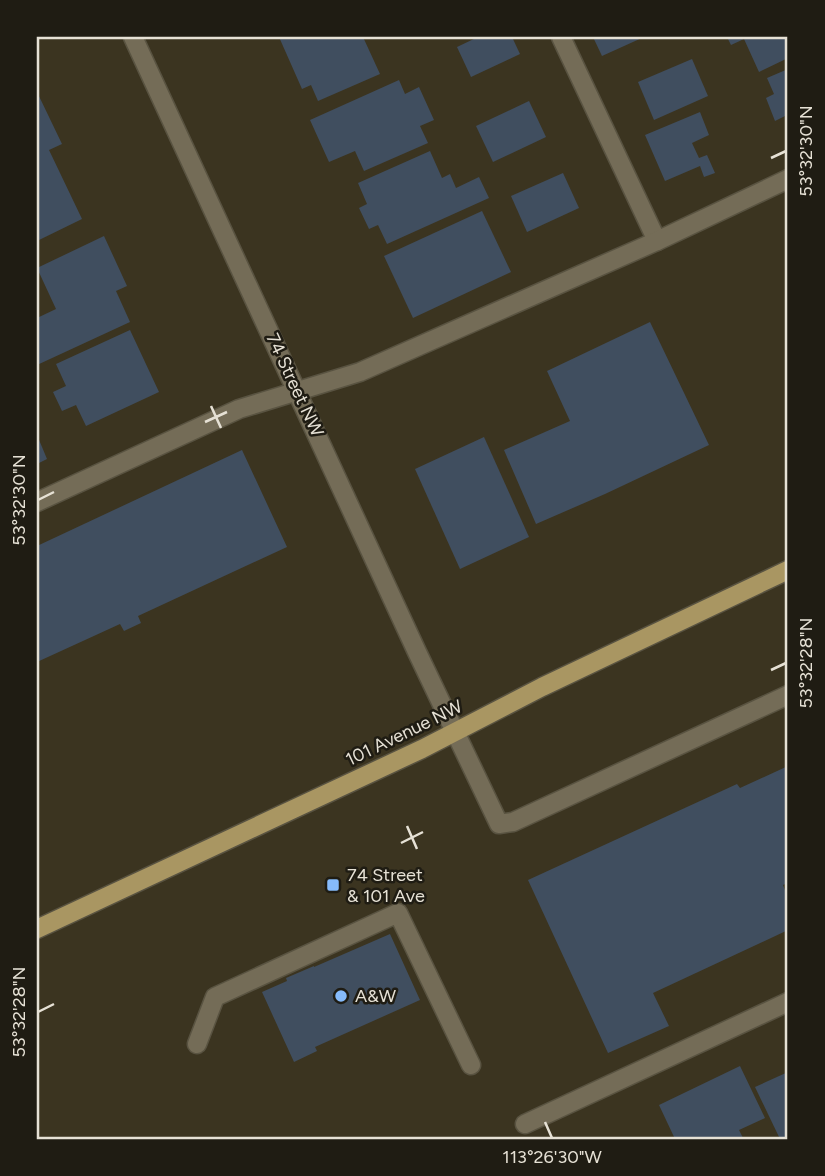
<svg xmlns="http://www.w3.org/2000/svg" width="825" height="1176" font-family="Figtree,sans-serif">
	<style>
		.building { fill: #404e5f }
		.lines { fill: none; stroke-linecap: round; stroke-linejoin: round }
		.minor-casing { stroke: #595341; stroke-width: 21 }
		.major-casing { stroke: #595341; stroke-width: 21 }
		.minor { stroke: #746c57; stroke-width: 18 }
		.major { stroke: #a99662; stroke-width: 18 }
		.ticks { fill: none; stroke: #e6e1d5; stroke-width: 2.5 }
		.poi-dot { fill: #86bbfb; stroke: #1f1c13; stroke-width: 2.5 }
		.labels { text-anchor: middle; stroke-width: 5; stroke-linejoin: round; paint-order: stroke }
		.street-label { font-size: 18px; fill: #e6e1d5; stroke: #1f1c13 }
		.poi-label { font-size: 18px; fill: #e6e1d5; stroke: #1f1c13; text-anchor: start }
		.neatline { fill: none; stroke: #e6e1d5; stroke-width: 2.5 }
		.ticks-label { font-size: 18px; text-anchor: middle; fill: #e6e1d5 }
	</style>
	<rect width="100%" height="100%" fill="#3b3420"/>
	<g class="building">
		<polygon points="279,37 363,37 380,74 318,101 311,85 302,89"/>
		<polygon points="478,37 512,37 520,54 471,77 457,47"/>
		<polygon points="593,37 644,37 602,56"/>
		<polygon points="727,37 788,37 788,58 759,72 744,39 731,45"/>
		<polygon points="692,59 708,96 654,120 638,82"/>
		<polygon points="788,69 788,124 785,116 775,121 766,98 774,94 767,78"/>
		<polygon points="399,80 405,94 419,87 434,120 420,126 428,143 364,171 355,151 329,162 310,120"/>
		<polygon points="37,92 62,144 49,150 82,219 37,241"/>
		<polygon points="529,101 546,137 493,162 476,126"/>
		<polygon points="700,112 709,135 692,143 699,158 707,155 715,173 704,177 700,166 665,181 645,135"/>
		<polygon points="430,151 442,178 450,174 456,188 479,177 489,198 387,244 378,225 369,229 359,208 367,204 358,183"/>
		<polygon points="563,173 579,208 527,232 511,196"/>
		<polygon points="482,211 511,272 413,318 384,256"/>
		<polygon points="104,236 127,286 116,291 130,322 37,365 37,318 56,309 37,268"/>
		<polygon points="650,322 709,445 605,494 536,524 504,450 570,421 547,371"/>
		<polygon points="130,330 159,392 86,426 76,405 62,411 53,392 66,386 56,364"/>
		<polygon points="37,435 47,459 37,464"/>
		<polygon points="484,437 529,537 460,569 415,469"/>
		<polygon points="242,450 287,547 138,616 141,623 124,631 120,624 37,662 37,546"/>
		<polygon points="788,766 788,883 783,885 788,898 788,930 653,993 669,1026 608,1053 528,880 737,784 740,788"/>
		<polygon points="390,934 420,1000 315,1047 317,1051 294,1062 262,992 287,981 286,978 314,966 314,967"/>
		<polygon points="740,1066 765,1118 739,1130 743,1138 740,1139 675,1139 659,1105"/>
		<polygon points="788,1072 788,1136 780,1139 755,1087"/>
	</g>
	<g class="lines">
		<g class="minor-casing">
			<g id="minor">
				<polyline points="133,37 417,652 499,824 513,822 788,695"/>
				<polyline points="561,37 657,241"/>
				<polyline points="37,502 239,409 360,372 657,241 788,179"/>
				<polyline points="197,1044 215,997 398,913 471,1065"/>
				<polyline points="525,1124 788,1002"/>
			</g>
		</g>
		<g class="major-casing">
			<polyline id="major" points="37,929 422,749 542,687 788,570"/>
		</g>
		<use href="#minor" class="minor"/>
		<use href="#major" class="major"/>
	</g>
	<path class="ticks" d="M771,158L786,151M211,406L221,428M205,422L227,412M38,500L54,492M771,670L786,663M407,826L417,849M401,843L423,832M38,1012L54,1004M545,1122L552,1138"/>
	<g class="poi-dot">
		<rect x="326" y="878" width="14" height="14" rx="3.5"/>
		<circle cx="341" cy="996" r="7"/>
	</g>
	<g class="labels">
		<g class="street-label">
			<text transform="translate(295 385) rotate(65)" y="6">74 Street NW</text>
			<text transform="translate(404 733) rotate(-26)" y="6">101 Avenue NW</text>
		</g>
		<g class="poi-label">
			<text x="347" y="881">74 Street<tspan x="347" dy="21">&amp; 101 Ave</tspan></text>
			<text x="355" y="1002">A&amp;W</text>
		</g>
	</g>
	<rect width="825" height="1176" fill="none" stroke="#1f1c13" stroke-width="77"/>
	<rect x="38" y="38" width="748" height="1100" class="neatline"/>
	<g class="ticks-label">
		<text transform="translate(806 151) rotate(-90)" y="6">53°32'30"N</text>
		<text transform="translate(19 500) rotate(-90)" y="6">53°32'30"N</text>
		<text transform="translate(806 663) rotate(-90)" y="6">53°32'28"N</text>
		<text transform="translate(19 1012) rotate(-90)" y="6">53°32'28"N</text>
		<text x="552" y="1163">113°26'30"W</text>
	</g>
</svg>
